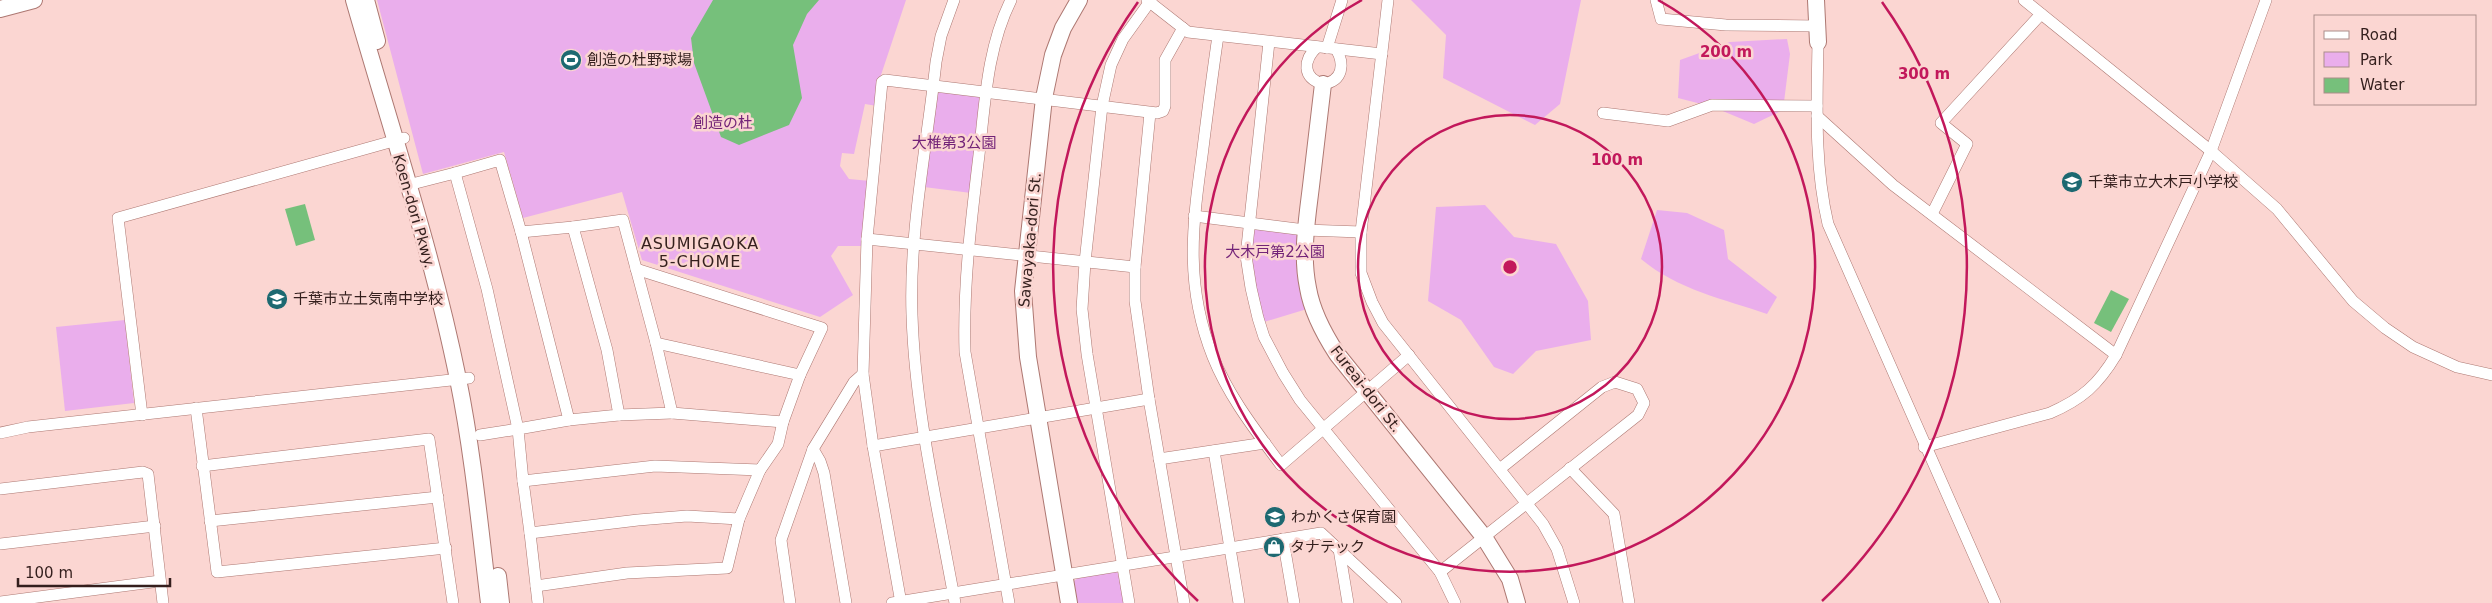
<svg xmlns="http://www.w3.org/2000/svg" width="2492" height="603" font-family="'DejaVu Sans','Noto Sans JP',sans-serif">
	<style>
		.green { fill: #eaaeec }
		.water { fill: #76c07b }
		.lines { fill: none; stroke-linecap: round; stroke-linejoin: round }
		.street-casing { stroke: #ad7872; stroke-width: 12 }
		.secondary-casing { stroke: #ad7872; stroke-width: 18 }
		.street { stroke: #fff; stroke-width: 11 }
		.secondary { stroke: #fff; stroke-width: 16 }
		.ring { fill: none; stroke: #c2185b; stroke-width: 2.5 }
		.labels { text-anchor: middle; stroke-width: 5; stroke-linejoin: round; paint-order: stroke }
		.poi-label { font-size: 15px; fill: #341f1d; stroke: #fbd6d2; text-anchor: start }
		.park-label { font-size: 15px; fill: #732378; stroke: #fbd6d2 }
		.street-label { font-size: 15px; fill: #341f1d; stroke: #fbd6d2 }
		.neighbourhood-label { font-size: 16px; letter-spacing: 1px; fill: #341f1d; stroke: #fbd6d2 }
		.centre { fill: #c2185b; stroke: #fbd6d2; stroke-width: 2.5 }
		.ring-label { font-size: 15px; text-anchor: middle; font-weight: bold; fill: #c2185b; stroke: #fbd6d2; stroke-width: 5; stroke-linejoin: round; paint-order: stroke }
	</style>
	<rect width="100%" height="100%" fill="#fbd6d2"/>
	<g class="green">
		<polygon points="377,0 906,0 879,81 877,106 865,104 854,154 842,153 840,166 849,179 870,181 863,246 838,246 831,256 853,295 820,317 642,260 622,192 523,218 504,152 423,174"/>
		<polygon points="1411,0 1581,0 1560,104 1535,125 1443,78 1446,35"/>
		<polygon points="1787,39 1790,54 1783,110 1754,124 1713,107 1678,98 1680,60 1730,42"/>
		<polygon points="942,90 978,94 983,99 971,193 924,187 936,95"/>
		<polygon points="1485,205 1514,237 1556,244 1588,301 1591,340 1536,351 1513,374 1494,367 1461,320 1428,301 1436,207"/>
		<path d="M1657,210L1687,213L1724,230L1728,259L1777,297L1767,314C1724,299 1678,290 1641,259Z"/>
		<polygon points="1257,227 1300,235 1307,309 1264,322 1253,277 1253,230"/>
		<polygon points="125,320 134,403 65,411 56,327"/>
		<polygon points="1114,571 1118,573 1124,603 1077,603 1073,582 1079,577"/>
	</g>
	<g class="water">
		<polygon points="713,0 819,0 807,14 793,45 802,98 789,125 739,145 721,137 694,63 691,38"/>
		<polygon points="305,204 315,240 296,246 285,209"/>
		<polygon points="2111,290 2129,299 2111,332 2094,323"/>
	</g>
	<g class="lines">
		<g class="street-casing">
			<g id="street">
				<path d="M954,0L941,36L936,62C927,146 909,231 912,315C915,411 938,508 955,603"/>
				<polyline points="1147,0 1188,32 1382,54"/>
				<polyline points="1388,0 1361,232 1361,273 1372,302 1383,323 1543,524 1557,549 1574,603"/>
				<polyline points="1656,0 1661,19 1726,25 1817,26"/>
				<polyline points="2024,0 2211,151 2277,209 2353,301 2385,328 2413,347 2457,367 2492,375"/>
				<path d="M1218,36C1212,76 1207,116 1202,156C1192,228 1185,287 1213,357C1229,397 1256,431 1281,465L1409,355"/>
				<polyline points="1269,42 1246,256 1251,288 1258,318 1264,337 1283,373 1300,400 1440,572 1455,603"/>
				<path d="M1818,42C1817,103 1814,164 1828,224L1995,603"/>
				<path d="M1317,47C1303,60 1302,78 1323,84C1343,81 1345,64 1336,49"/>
				<polyline points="1327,48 1342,0"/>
				<polyline points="1150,113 1135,267 1135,301 1149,399 1184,603"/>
				<polyline points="1603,113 1668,121 1712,105 1817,106"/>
				<polyline points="1817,116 1893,185 2116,355"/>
				<polyline points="455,173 500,160 521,232 569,420 518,429 523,481 655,466 760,470 778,444 783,422"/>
				<polyline points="408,185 455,173 487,289 518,429 480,435"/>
				<polyline points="1932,214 1967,144 1941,123 2041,14"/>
				<polyline points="1194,216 1305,230 1361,232"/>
				<polyline points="573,227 623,220 656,343 672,413 619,415"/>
				<polyline points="521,232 573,227 607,350 619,415 569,420"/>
				<polyline points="867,239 1135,267"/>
				<polyline points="636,269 822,328 800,375 656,343"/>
				<polyline points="196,408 217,572 446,548"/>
				<polyline points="672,413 783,422 800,375"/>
				<polyline points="142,415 118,218 404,138"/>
				<polyline points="0,433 28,427 469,378"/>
				<polyline points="873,446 1149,399"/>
				<path d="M1924,447L2050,413C2082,399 2098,385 2116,355L2211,151L2266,0"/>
				<polyline points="813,449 820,461 824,473 846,603"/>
				<polyline points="1214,451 1239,603"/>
				<polyline points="1159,459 1265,443"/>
				<polyline points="202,466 429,439 453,603"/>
				<polyline points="1570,468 1614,514 1629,603"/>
				<polyline points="523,481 530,533 638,520 687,516 739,519 760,470"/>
				<polyline points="0,489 143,472 148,474 163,603"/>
				<polyline points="210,521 438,497"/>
				<polyline points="530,533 538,603"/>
				<polyline points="1283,539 1294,603"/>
				<polyline points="0,544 155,526"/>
				<polyline points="1339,549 1348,603"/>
				<polyline points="1440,572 1638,415 1644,403 1637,389 1615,382 1602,387 1501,468"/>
				<polyline points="536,586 627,573 727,568 739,519"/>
				<polyline points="0,602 160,581"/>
				<polyline points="790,603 781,540 813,449 854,382 863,374"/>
				<polyline points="892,603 1321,533 1396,603"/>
				<polyline points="901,603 873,446 863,374 867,239 882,82 885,80 1157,113 1163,111 1165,106 1165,60 1183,28"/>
				<path d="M1009,603L965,352C963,286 971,221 979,155C985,103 987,48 1011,0"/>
				<polyline points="1129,603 1087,354 1082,309 1085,262 1102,106 1111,65 1123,39 1151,0"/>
			</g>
		</g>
		<g class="secondary-casing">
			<g id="secondary">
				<path d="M354,0C390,126 432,251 458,379C473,453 480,528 489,603"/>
				<polyline points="366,0 377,41"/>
				<polyline points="1816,0 1818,42"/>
				<polyline points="0,9 34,0"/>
				<path d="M1323,84C1319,118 1315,152 1311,186C1307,220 1301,254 1308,288C1312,312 1324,334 1337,354L1484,537L1510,579L1517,603"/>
				<polyline points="498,576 501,603"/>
				<polyline points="1069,603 1028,357 1023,291 1044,98 1053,55 1063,28 1079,0"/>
			</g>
		</g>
		<use href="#street" class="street"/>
		<use href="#secondary" class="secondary"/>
	</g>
	<g class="ring">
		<circle cx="1510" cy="267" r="152"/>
		<path d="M1658 0A305 305 0 1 1 1362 0"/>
		<path d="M1198 601A457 457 0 0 1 1138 2M1882 2A457 457 0 0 1 1822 601"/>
	</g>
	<defs>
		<g id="stadium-disc" transform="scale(1.125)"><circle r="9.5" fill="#1d6971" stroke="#fbd6d2"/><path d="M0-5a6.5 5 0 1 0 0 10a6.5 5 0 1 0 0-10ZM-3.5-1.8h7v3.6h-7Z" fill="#fff"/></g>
		<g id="school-disc" transform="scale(1.125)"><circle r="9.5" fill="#1d6971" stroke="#fbd6d2"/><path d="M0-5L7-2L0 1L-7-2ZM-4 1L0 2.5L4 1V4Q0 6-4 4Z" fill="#fff"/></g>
		<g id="shop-disc" transform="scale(1.125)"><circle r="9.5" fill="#1d6971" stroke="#fbd6d2"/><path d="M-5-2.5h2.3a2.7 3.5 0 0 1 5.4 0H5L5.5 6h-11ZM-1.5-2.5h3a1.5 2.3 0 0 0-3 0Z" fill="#fff"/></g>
	</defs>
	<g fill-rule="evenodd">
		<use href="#stadium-disc" x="571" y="60"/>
		<use href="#school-disc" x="2072" y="182"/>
		<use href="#school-disc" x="277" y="299"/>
		<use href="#school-disc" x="1275" y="517"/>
		<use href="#shop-disc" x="1274" y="547"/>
	</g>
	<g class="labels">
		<g class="poi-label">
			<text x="587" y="65">創造の杜野球場</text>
			<text x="2088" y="187">千葉市立大木戸小学校</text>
			<text x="293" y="304">千葉市立土気南中学校</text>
			<text x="1291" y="522">わかくさ保育園</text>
			<text x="1290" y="552">タナテック</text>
		</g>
		<g class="park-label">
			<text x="723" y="128">創造の杜</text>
			<text x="954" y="148">大椎第3公園</text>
			<text x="1275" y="257">大木戸第2公園</text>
		</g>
		<g class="street-label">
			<text transform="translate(414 211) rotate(74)" y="5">Koen-dori Pkwy.</text>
			<text transform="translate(1030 240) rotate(-85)" y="5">Sawayaka-dori St.</text>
			<text transform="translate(1366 389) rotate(52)" y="5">Fureai-dori St.</text>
		</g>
		<g class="neighbourhood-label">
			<text x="700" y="249">ASUMIGAOKA<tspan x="700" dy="18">5-CHOME</tspan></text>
		</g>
	</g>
	<circle cx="1510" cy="267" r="8" class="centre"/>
	<g class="ring-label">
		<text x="1726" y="57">200 m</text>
		<text x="1924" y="79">300 m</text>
		<text x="1617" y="165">100 m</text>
	</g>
	<rect x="2314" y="15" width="162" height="90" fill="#fbd6d2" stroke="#ab8d8a"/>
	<rect x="2324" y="31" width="25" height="8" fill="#ffffff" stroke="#ab8d8a"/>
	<text x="2360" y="40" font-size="15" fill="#341f1d">Road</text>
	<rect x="2324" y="52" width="25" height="15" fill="#eaaeec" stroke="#ab8d8a"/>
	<text x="2360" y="65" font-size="15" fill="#341f1d">Park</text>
	<rect x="2324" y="78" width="25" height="15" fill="#76c07b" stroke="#ab8d8a"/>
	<text x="2360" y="90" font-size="15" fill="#341f1d">Water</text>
	<path d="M18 578v8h152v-8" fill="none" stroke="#341f1d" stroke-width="2.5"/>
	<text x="25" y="578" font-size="15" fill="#341f1d" stroke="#fbd6d2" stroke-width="4" paint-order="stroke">100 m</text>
</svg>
